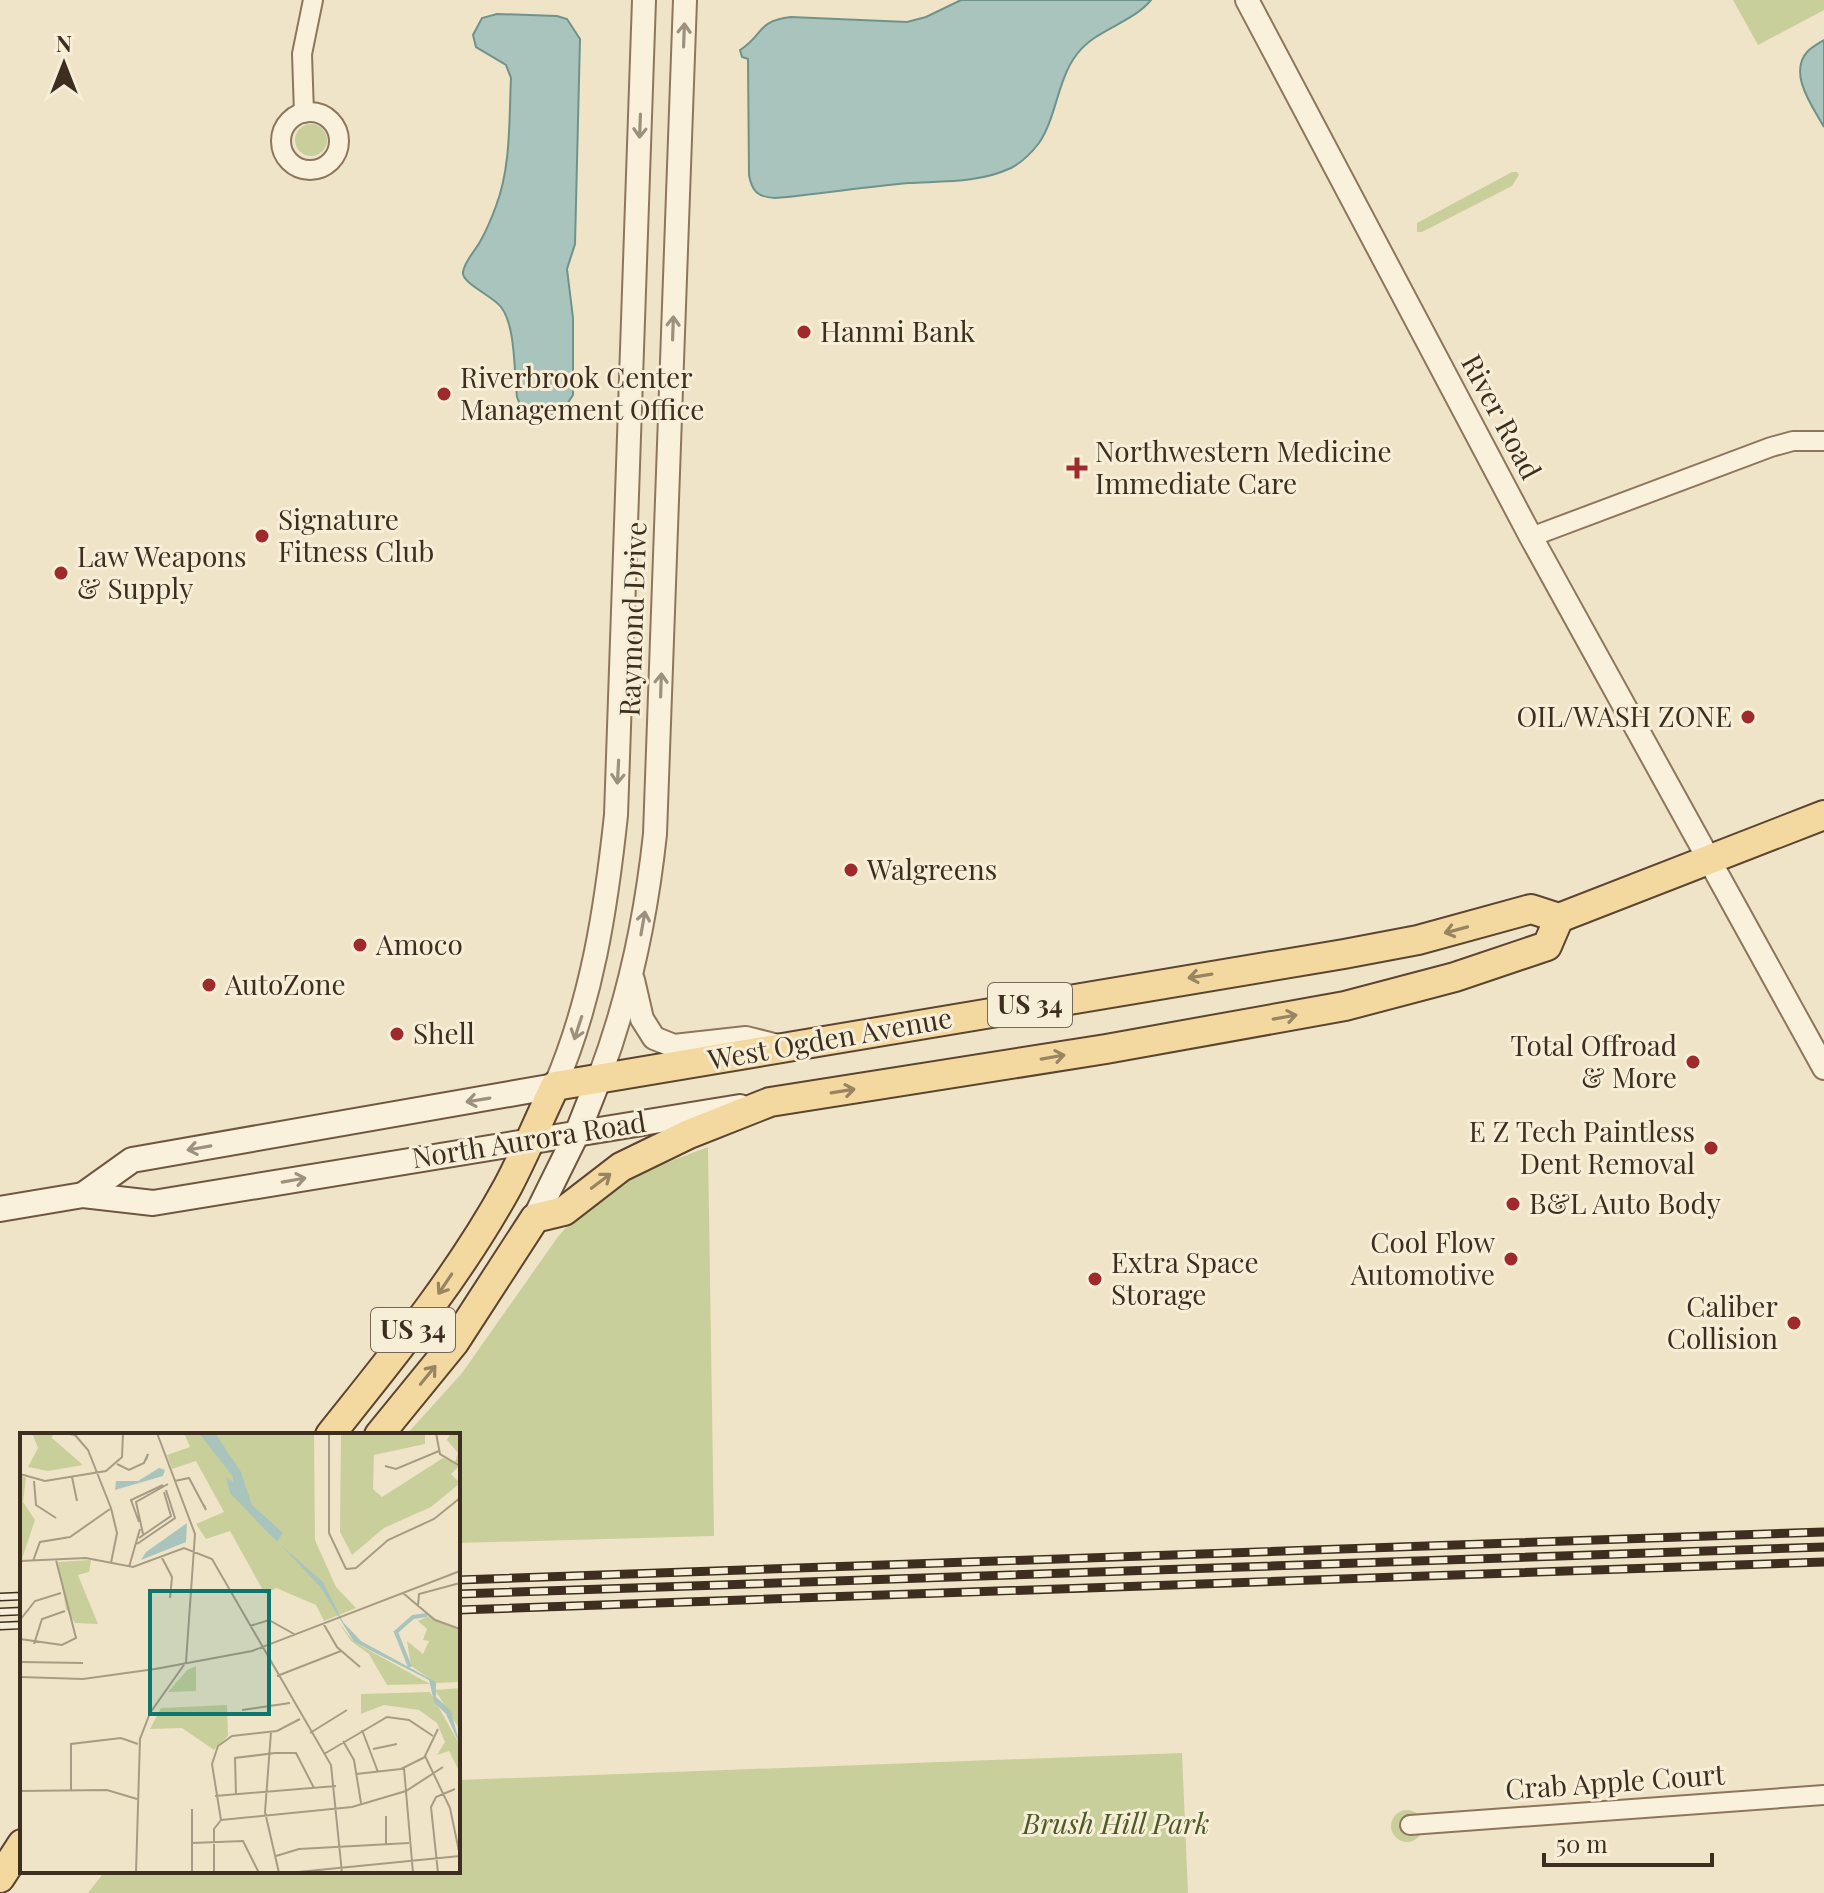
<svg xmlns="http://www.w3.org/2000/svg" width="1824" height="1893" font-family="'Playfair Display',serif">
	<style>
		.green { fill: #c9cf9b }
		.water { fill: #a9c4bc; stroke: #6f938a; stroke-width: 2 }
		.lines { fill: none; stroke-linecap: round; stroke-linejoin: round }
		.minor-casing { stroke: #8d765c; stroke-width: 22 }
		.tertiary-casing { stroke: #8d765c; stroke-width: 26 }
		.secondary-casing { stroke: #6f573f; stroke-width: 28 }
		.primary-casing { stroke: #5b4430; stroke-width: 32 }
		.minor { stroke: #faf1dc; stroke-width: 18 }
		.tertiary { stroke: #faf1dc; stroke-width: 22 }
		.secondary { stroke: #faf1dc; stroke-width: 24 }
		.primary { stroke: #f3d9a0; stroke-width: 28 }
		.rail-casing { stroke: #3d2e20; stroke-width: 9 }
		.rail { stroke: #f7eed8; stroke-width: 6; stroke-dasharray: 18; stroke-linecap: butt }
		.oneway { stroke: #9c907e }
		.oneway2 { stroke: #988460 }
		.poi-dot { fill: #9e2a2b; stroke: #f7eed8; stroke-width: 3 }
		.labels { text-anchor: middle; stroke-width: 6; stroke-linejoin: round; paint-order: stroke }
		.shield { fill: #f7eed8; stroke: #756857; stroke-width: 2 }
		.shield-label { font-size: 26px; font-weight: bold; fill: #3d2e20 }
		.poi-label { font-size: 28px; fill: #3d2e20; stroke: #f7eed8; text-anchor: start }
		.street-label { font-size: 28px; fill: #3d2e20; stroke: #f7eed8 }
		.park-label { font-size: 28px; font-style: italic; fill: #4d5a26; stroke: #f7eed8 }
		.inset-river { fill: none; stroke: #a9c4bc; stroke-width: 4 }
		.inset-road { fill: none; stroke: #a89b85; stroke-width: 2 }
		.view { fill: #0f766e; fill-opacity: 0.15; stroke: #0f766e; stroke-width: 4 }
		.inset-edge { fill: none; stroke: #3d2e20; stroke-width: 4 }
	</style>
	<rect width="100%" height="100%" fill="#f0e4c8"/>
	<g class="green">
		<polygon points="1733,0 1824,0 1824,10 1758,45"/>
		<circle cx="311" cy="140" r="16"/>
		<polygon points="1512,172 1517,172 1519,175 1512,186 1422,232 1417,232 1417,223"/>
		<path d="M708,1147L714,1536L458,1543V1435H406L462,1373L557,1238C600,1187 646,1170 708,1147Z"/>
		<polygon points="1182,1753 1188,1893 88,1893 105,1871 458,1871 458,1780"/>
		<circle cx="1407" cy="1826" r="16"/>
	</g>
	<g class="water">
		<path d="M961,0H1151C1131,24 1096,29 1077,54C1057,80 1057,116 1039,143C1032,152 1021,163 1011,168C979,183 943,181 909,183C864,187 819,194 775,198C758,197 752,192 749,175L748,59L742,57L740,50C764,35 756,21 791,17L907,22L926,17Z"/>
		<path d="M497,14L557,16L567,19L580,39L575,244L567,269L573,318V395L565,407L557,413L542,415L521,407L517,397C514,374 516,326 501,307C493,296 461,283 463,272C465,260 476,250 481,240C487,229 492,217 496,206C511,167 509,120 511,78L506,65L476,47L473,35L482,18Z"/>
		<path d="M1824,40V127C1813,107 1787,73 1808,51C1812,47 1819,43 1824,40Z"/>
	</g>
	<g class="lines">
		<g class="minor-casing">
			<g id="minor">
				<circle cx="310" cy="141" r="29"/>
				<polyline points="304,113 302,54 313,0"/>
				<polyline points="1531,537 1771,447 1793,441 1824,441"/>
				<polyline points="1410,1825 1824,1795"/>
			</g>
		</g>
		<g class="tertiary-casing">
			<g id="tertiary">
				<polyline points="1247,0 1531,537 1824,1068"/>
				<polyline points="633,980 642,1019 654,1038 674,1046 746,1038 778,1046"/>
				<path d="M599,1078C629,999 646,918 655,834L685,0"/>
				<path d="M555,1086C592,1000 606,909 616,815L644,0"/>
			</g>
		</g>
		<g class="secondary-casing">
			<g id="secondary">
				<polyline points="83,1195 132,1160 555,1086"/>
				<polyline points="0,1209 83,1195 153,1203 740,1107"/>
				<polyline points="535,1218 578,1131 599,1078"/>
			</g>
		</g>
		<g class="primary-casing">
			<g id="primary">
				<path d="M330,1435C393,1356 459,1276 508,1186C525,1154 539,1119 555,1086L1344,954L1418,940L1531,909L1559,918L1824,815"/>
				<polyline points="379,1435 454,1343 535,1218 564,1211 621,1167 689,1134 770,1102 1106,1049 1345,1006 1455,977 1547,946 1559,918"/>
				<polyline points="0,1878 22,1844"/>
			</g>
		</g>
		<use href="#minor" class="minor"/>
		<use href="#tertiary" class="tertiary"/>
		<use href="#secondary" class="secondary"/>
		<use href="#primary" class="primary"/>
		<g class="rail-casing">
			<g id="rail">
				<polyline points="458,1580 1824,1532"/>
				<polyline points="458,1594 1824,1547"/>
				<polyline points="0,1597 22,1596"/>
				<polyline points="458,1610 1824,1562"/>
				<polyline points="0,1612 22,1611"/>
				<polyline points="0,1626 22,1625"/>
			</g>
		</g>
		<use href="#rail" class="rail"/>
	</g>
	<defs><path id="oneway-shaft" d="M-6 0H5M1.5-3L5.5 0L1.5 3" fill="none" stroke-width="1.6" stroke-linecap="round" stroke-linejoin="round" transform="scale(2)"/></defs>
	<g class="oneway">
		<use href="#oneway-shaft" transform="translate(684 35) rotate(-88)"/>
		<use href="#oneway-shaft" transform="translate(640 126) rotate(92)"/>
		<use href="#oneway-shaft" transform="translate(673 328) rotate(-88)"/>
		<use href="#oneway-shaft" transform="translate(661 685) rotate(-88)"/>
		<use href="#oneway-shaft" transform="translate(618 772) rotate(93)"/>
		<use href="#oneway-shaft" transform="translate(643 923) rotate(-80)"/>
		<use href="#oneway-shaft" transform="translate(578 1028) rotate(108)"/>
		<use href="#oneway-shaft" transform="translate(478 1100) rotate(171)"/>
		<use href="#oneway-shaft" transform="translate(199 1148) rotate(170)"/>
		<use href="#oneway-shaft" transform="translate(294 1180) rotate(-10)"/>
	</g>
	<g class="oneway2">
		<use href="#oneway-shaft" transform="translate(1456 930) rotate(165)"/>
		<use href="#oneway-shaft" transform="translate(1200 976) rotate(171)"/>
		<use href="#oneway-shaft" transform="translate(1285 1017) rotate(-10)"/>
		<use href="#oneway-shaft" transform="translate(1053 1057) rotate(-10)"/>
		<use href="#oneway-shaft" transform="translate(843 1091) rotate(-9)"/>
		<use href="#oneway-shaft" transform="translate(601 1181) rotate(-37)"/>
		<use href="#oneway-shaft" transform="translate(445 1284) rotate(124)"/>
		<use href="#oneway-shaft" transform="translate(428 1375) rotate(-51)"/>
	</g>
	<g class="poi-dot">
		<circle cx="804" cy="332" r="8"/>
		<circle cx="444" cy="394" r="8"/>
		<path d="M1073 456h8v8h8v8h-8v8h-8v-8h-8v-8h8z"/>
		<circle cx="262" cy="536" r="8"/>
		<circle cx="61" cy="573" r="8"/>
		<circle cx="1748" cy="717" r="8"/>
		<circle cx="851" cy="870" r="8"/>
		<circle cx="360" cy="945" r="8"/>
		<circle cx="209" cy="985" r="8"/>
		<circle cx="397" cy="1034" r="8"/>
		<circle cx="1693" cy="1062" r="8"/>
		<circle cx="1711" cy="1148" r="8"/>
		<circle cx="1513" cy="1204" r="8"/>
		<circle cx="1511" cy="1259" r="8"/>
		<circle cx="1095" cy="1279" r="8"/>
		<circle cx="1794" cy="1323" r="8"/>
	</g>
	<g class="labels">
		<g class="shield">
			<rect x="988" y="983" width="84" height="44" rx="6"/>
			<rect x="371" y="1308" width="84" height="44" rx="6"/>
		</g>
		<g class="shield-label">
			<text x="1030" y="1014">US 34</text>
			<text x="413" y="1339">US 34</text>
		</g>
		<g class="poi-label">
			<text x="820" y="342">Hanmi Bank</text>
			<text x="460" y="388">Riverbrook Center<tspan x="460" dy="32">Management Office</tspan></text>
			<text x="1095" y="462">Northwestern Medicine<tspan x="1095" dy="32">Immediate Care</tspan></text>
			<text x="278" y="530">Signature<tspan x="278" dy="32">Fitness Club</tspan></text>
			<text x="77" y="567">Law Weapons<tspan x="77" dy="32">&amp; Supply</tspan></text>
			<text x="1732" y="727" text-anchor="end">OIL/WASH ZONE</text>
			<text x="867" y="880">Walgreens</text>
			<text x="376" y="955">Amoco</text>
			<text x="225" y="995">AutoZone</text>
			<text x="413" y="1044">Shell</text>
			<text x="1677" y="1056" text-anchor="end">Total Offroad<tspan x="1677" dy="32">&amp; More</tspan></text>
			<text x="1695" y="1142" text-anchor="end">E Z Tech Paintless<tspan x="1695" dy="32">Dent Removal</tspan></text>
			<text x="1529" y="1214">B&amp;L Auto Body</text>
			<text x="1495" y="1253" text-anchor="end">Cool Flow<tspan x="1495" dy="32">Automotive</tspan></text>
			<text x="1111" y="1273">Extra Space<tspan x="1111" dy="32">Storage</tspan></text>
			<text x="1778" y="1317" text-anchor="end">Caliber<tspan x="1778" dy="32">Collision</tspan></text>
		</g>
		<g class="street-label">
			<text transform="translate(1501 417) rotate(62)" y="10">River Road</text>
			<text transform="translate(633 619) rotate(-88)" y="10">Raymond Drive</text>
			<text transform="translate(830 1039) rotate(-10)" y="10">West Ogden Avenue</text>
			<text transform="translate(529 1140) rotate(-9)" y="10">North Aurora Road</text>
			<text transform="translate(1615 1782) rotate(-4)" y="10">Crab Apple Court</text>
		</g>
		<g class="park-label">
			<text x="1116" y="1834">Brush Hill Park</text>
		</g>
	</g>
	<g transform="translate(20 1433)">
		<rect width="440" height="440" fill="#f0e4c8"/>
		<path d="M12,0H33L32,5L63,32L28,38L8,34L18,15ZM164,0H294L295,107L316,154L336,175L304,188L296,172L256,155L245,161L210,98L186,106L176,91L204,79L176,28L152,36L147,22L170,14ZM321,0H405V11L354,22L353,56L362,64L423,25L435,29L438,20L427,7L431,0H440V32L431,41L440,50L411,74L364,95L332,122L320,99ZM2,43L6,45L3,69L15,87L2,126ZM71,127L69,139L58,142L78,191L55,190L46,176L38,129ZM409,183L440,196V249L416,250L391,233L387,208L403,221L409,208L403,207L407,196L398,188ZM317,187L334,209L410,251L367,252L349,221L331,208ZM176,233V258L148,259L167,237ZM440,255V297L415,257ZM410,259L440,312V340L429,318L417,322L425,309L417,290L399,277L364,272L341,281V261ZM207,272L208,303L194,317L162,295L130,296L141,275Z" fill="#c9cf9b"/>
		<path d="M195,0L221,39L232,72L263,100L257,109L210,60L206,44L213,49V44L179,0ZM139,35L145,37L143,43L95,57L96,48H118ZM167,90L166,109L121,127L126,119ZM262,113L303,149L323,189L341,208L416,249V264L431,278L440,312L426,281L414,269L409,247L334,209L301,155Z" fill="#a9c4bc"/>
		<path class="inset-river" d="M390,234L376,199L393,184L407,182"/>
		<path class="inset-road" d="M44,0L55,2L68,17L91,75L97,100L91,130M137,0L175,101L166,229M309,0V100L326,136M416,0L420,21L440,33M97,31L109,37L124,30L128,21L126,27M365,33L376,36L419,18M0,41L25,48L86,38L102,24L103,0M52,44L57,68M14,48L16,72L36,85M155,48L169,45L186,77L184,72M119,89L111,67L143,52M123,101L116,69L148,51M119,105L151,83L144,59M117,111L155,85L146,57M141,123L152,144L150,165M0,128L66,125L113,134L164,115L192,126L311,332L322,440M13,128L20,109L50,104L90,76M109,134L120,96M326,136L336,135L368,107L414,86L440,65M383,160L415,187L440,196M398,173L399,161L440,150M0,187L15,168L41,160M303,190L317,214L340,234M230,193L249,187L274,201M0,206L42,212L56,205L36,127M14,211L22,186L45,178M0,229L63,230M135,236L232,218L440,138M257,243L321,218M0,244L63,246L135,236M222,277L270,270M418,296L405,323L430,375L440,423M342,297L358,339M251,299L245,379L259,440M290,300L327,277M323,308L334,327L341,370M353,316L377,311M304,321L367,284L389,287L413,303M384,335L393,440M336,341L381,336L405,324M51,357V311L101,305L118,311M0,358L87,357L117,366M216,362L215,325L255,320H276L294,355M195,363L316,353M366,383V411M201,387L332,374L386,358L423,334M201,387L192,331L198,313L212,303L257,298L280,286M172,410L223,408L239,440M256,423L279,416L389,410M116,440L120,306L130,280L166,229M172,440V376M194,440V396L201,387M268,440L440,423M418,440L411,374L416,364L435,356"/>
		<path class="view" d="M130,158H249V281H130Z"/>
		<rect width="440" height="440" class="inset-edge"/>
	</g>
	<g transform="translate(64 64)" stroke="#f7eed8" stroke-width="6" paint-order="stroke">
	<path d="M0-6L14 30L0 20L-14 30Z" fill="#3d2e20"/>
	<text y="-12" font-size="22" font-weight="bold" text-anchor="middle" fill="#3d2e20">N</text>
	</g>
	<path d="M1544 1853v12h168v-12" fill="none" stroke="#3d2e20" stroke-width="4"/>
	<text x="1556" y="1853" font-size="24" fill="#3d2e20" stroke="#f7eed8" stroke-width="6" paint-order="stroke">50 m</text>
</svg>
